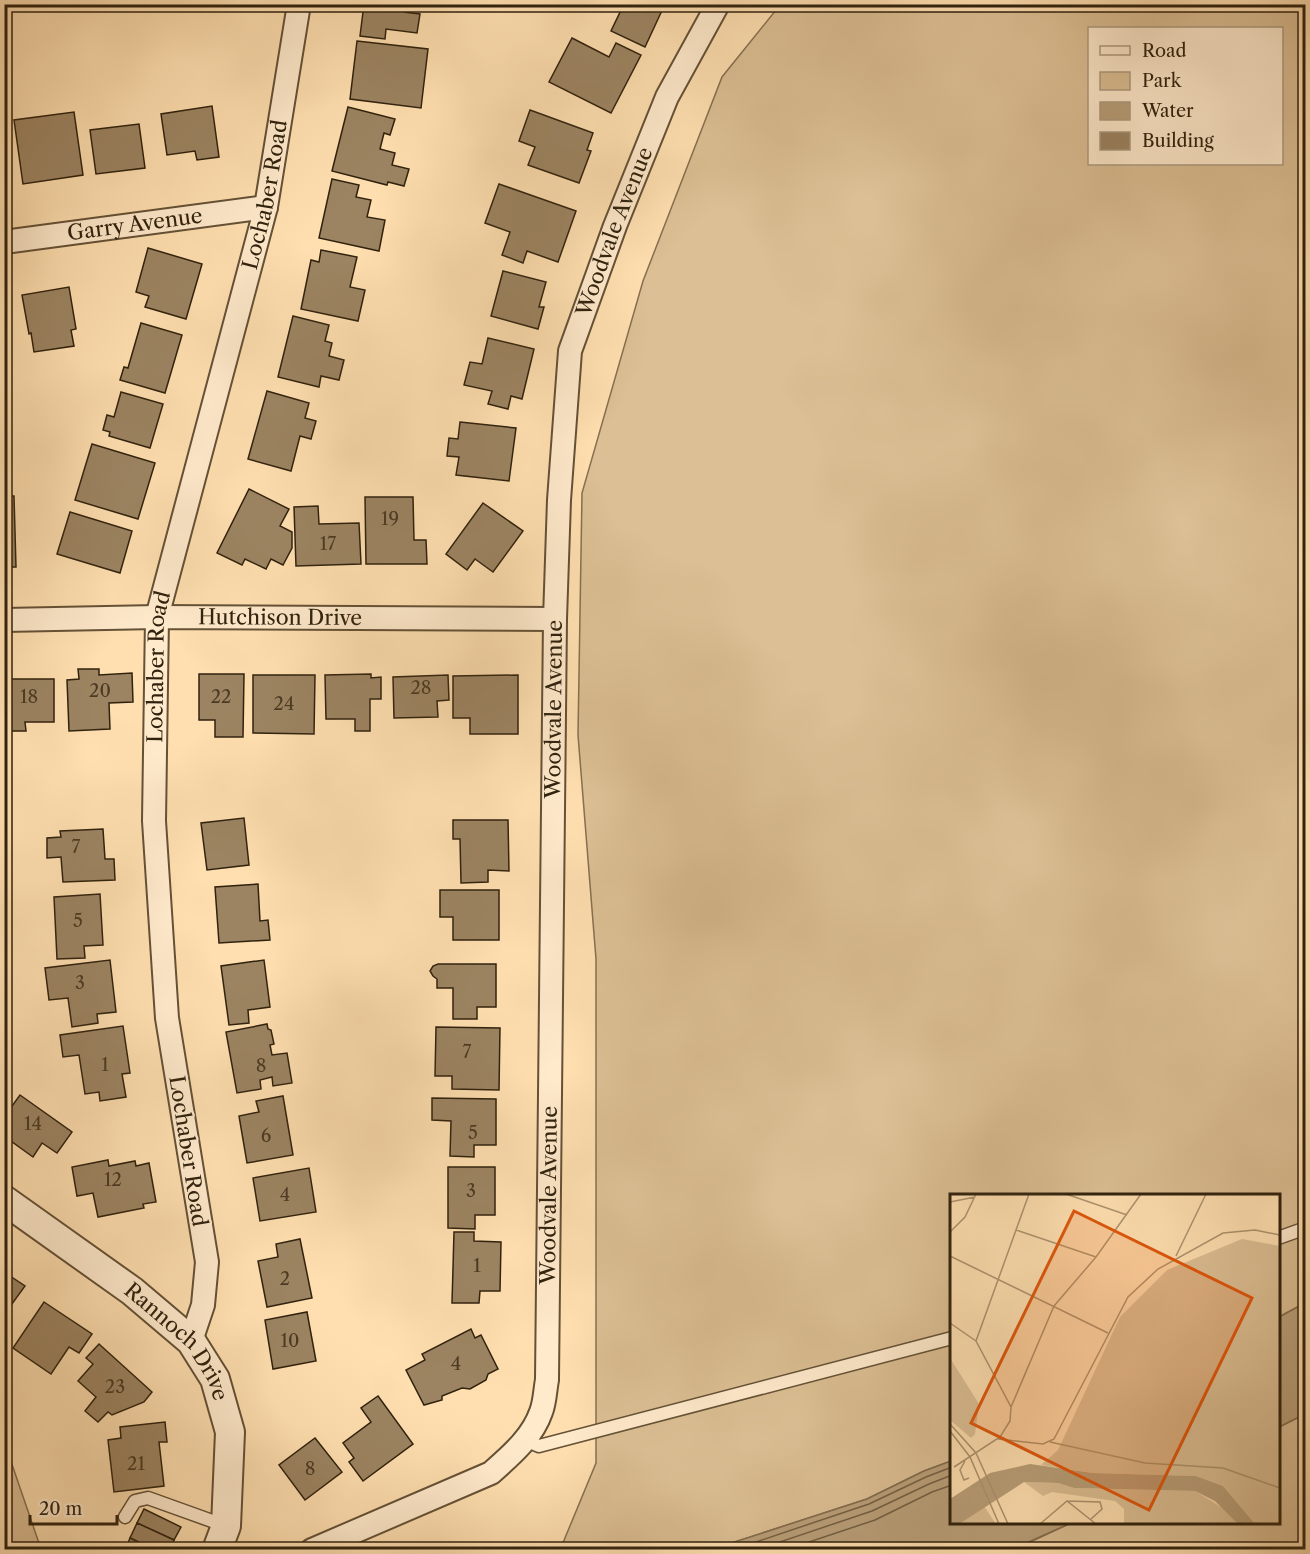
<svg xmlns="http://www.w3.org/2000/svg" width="1310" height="1554" font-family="'Libre Caslon Text',serif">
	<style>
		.green { fill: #dcbf94; stroke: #867051; stroke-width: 1.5; fill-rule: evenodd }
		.water { fill: #b99f79; stroke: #826d4e; stroke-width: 1.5 }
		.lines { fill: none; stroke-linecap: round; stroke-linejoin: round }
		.shore { stroke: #746044; stroke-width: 1.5 }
		.building { fill: #9c8462; stroke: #30220e; stroke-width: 1.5 }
		.service-casing { stroke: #645136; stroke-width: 15 }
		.minor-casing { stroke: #645136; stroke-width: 26 }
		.tertiary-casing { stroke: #645136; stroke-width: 32 }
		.service { stroke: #ffeacc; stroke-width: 12 }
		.minor { stroke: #ffeacc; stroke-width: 22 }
		.tertiary { stroke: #ffeacc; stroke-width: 28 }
		.labels { text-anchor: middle; stroke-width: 4.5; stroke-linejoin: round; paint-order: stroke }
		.number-label { font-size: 18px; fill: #4b3a23 }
		.street-label { font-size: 21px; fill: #30220e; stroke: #ffeacc }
		.inset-road { fill: none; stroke: #ac936f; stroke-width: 1.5 }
		.view { fill: #df560c; fill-opacity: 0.15; stroke: #df560c; stroke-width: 3 }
		.inset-edge { fill: none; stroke: #30220e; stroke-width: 3 }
	</style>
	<rect width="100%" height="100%" fill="#ffdfb0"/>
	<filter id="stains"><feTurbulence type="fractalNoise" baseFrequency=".00333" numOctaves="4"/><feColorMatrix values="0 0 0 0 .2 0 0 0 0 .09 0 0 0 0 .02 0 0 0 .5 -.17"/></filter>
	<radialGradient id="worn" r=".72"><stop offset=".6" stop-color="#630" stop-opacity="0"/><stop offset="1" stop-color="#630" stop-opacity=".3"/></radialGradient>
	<g class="green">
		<path d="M780,5H1305V1303L1279,1317L1278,1196H952L951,1461L924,1471L867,1499L713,1549L560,1550L596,1463V959L578,735L582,493L643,281L722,77ZM1090,28H1282V164H1090Z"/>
		<polygon points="1305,1414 1305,1549 1013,1550 1071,1523 1278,1522 1279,1427"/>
		<polygon points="5,1444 41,1549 5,1549"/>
	</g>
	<g class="water">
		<polygon points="1305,1303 1305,1414 1279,1427 1279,1317"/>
		<polygon points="951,1461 952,1522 1071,1523 1013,1549 713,1549 867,1499 924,1471"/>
	</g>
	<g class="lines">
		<g class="shore">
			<polyline points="732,1550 869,1504 926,1477 952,1467"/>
			<polyline points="756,1550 872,1511 929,1484 952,1475"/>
			<polyline points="785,1550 875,1520 932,1492 952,1485"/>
		</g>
	</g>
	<g class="building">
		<polygon points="364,4 405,4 404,12 420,14 417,33 386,29 385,39 360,36"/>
		<polygon points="624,4 665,4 645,47 611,31"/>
		<polygon points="572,38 609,57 616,43 641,55 611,113 549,82"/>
		<polygon points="357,41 428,49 421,108 350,99"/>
		<polygon points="212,106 219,157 197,160 195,151 167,155 161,114"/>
		<polygon points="348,107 395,119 390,135 384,133 380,149 395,153 392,165 409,169 404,186 388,182 387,185 332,171"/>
		<polygon points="530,110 593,133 587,150 591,151 579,183 528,165 535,147 519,141"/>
		<polygon points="74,112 83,175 23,184 14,120"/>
		<polygon points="139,124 145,168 96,174 90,130"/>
		<polygon points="332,179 359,185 356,197 371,200 367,217 385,220 379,251 319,238"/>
		<polygon points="499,184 576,211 558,262 527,251 523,263 502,255 510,232 485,223"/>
		<polygon points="148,248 202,264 186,319 145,307 149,296 136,292"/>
		<polygon points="321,250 357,257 350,287 365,290 358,321 301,309 311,260 319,262"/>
		<polygon points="503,271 546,282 539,307 544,307 538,329 491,316"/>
		<polygon points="69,287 76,329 71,330 74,346 34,352 31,333 29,334 22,295"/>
		<polygon points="293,316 329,325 325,341 332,343 329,356 344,360 339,380 321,376 319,387 278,377"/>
		<polygon points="141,323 182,335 165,393 120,380 124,367 128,368"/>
		<polygon points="488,338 534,349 522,399 511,396 508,409 488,404 492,391 464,385 470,362 482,364"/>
		<polygon points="267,391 309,403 305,418 316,421 311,439 300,436 291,471 248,459"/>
		<polygon points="121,392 163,404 150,448 109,436 110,432 103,430 107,415 114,417"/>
		<polygon points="460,422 516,428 509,481 456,475 459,457 447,456 449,438 458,439"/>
		<polygon points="92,444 155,463 138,519 75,500"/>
		<polygon points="4,482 11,488 11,496 14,496 16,567 4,567"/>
		<polygon points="249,489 289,509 280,526 292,532 292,548 283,565 271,559 266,569 245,559 242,565 217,553"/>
		<polygon points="365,497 413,497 414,540 426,540 427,564 366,564"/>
		<polygon points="483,503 523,531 493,572 475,559 467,570 446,554"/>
		<polygon points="318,506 319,524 359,523 361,564 296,566 294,507"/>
		<polygon points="70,512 132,531 120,573 57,554"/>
		<polygon points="78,669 99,669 99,675 132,673 133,702 109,703 110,729 69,731 67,680 79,679"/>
		<polygon points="199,674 244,674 243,737 215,737 215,720 199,720"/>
		<polygon points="371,674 371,678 381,677 381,699 370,699 370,731 355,731 355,719 326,719 325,675"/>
		<polygon points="253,675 315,675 314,734 253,733"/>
		<polygon points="448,675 449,700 437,701 438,717 394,718 393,677"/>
		<polygon points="518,675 518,734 470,734 470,718 453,718 453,676"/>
		<polygon points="9,679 54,679 54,722 25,722 26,731 7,731 4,682 9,681"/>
		<polygon points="244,818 249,865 207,870 201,823"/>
		<polygon points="453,820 508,820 509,871 488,870 488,882 461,883 460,839 453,839"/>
		<polygon points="103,829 105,859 114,859 115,880 63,882 61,857 47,858 47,838 61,837 60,831"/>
		<polygon points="258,884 260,921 268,920 270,940 219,943 215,887"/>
		<polygon points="440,890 499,890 499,940 453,940 453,917 440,917"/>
		<polygon points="100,894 103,945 84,946 85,958 57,959 54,897"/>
		<polygon points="110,960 116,1012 97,1014 98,1023 72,1027 68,998 49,1000 45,968"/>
		<polygon points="264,960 270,1007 248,1010 249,1023 229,1025 221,966"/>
		<polygon points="438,964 496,964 496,1007 477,1007 477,1019 453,1019 453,988 437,988 437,979 433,976 430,971 433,966"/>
		<polygon points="267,1024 268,1029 271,1030 274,1044 270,1045 272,1055 287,1053 292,1083 273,1086 272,1077 260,1080 261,1089 237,1093 226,1032"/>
		<polygon points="123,1026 130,1073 122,1074 126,1097 100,1101 99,1092 85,1094 79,1055 63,1057 60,1035"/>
		<polygon points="436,1027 500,1028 499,1090 452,1089 452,1076 435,1076"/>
		<polygon points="20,1095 72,1132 57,1153 42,1143 33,1157 4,1136 4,1117"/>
		<polygon points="283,1096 293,1155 247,1163 239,1116 259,1112 256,1101"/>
		<polygon points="432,1098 496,1099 496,1145 474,1145 474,1157 450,1156 451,1121 432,1120"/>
		<polygon points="108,1160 109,1166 135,1161 136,1166 149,1163 156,1202 143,1204 144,1208 98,1217 93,1193 77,1196 72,1167"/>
		<polygon points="448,1167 495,1167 495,1215 475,1215 475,1229 448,1228"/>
		<polygon points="309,1168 316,1212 260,1221 253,1178"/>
		<polygon points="454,1232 474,1232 474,1241 501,1242 500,1291 480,1291 479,1303 452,1303"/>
		<polygon points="300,1239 312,1298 267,1307 258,1261 278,1257 276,1244"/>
		<polygon points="4,1272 25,1286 4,1315"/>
		<polygon points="44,1302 92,1334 79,1353 69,1347 51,1374 13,1348"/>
		<polygon points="307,1312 316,1361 273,1369 265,1320"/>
		<polygon points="471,1329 475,1338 481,1335 498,1369 488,1374 486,1380 470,1389 462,1388 442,1396 442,1400 424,1405 406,1370 425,1360 422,1354"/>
		<polygon points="99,1344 152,1392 144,1402 112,1415 108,1412 98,1422 85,1411 96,1397 78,1381 93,1364 86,1358"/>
		<polygon points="378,1396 413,1444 363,1481 349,1462 354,1458 343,1443 371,1422 361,1408"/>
		<polygon points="165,1422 167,1442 159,1442 164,1486 114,1492 108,1440 121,1438 120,1427"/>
		<polygon points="315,1438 342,1472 305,1500 279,1465"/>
		<polygon points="144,1509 181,1527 174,1540 137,1523"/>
		<polygon points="137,1523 174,1540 170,1550 155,1550 130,1538"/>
		<polygon points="130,1538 155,1550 125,1550"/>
	</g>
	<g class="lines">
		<g class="service-casing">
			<g id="service">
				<polyline points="1278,1238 1306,1228"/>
				<polyline points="525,1440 539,1446 952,1338"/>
				<polyline points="125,1517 135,1501 148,1498 226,1526"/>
			</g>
		</g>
		<g class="minor-casing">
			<g id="minor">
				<path id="s1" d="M4,242L266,207"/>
				<path id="s2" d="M4,620L157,617L555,619"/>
				<path id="s3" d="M191,1341L203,1305L207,1262L167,1018L154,821L157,617L266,207L299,4"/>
				<path id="s4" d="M312,1550L491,1473C510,1456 532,1438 541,1412C545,1402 545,1390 547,1380L555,619L559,500L570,351L615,226L667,97L718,4"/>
			</g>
		</g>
		<g class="tertiary-casing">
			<g id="tertiary">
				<path id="s5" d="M4,1200L132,1291L191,1341L215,1379L230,1432L226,1526L217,1550"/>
			</g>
		</g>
		<use href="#service" class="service"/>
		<use href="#minor" class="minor"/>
		<use href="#tertiary" class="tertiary"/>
	</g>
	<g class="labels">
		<g class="number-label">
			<text x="390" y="525">19</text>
			<text x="328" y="550">17</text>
			<text x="421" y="694">28</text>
			<text x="100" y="697">20</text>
			<text x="29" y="703">18</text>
			<text x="221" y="703">22</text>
			<text x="284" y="710">24</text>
			<text x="76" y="853">7</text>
			<text x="78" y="927">5</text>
			<text x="80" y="989">3</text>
			<text x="467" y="1058">7</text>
			<text x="105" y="1071">1</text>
			<text x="261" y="1072">8</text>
			<text x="33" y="1130">14</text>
			<text x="473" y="1139">5</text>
			<text x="266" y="1142">6</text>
			<text x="113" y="1186">12</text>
			<text x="471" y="1197">3</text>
			<text x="285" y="1201">4</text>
			<text x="477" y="1272">1</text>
			<text x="285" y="1285">2</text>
			<text x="290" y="1347">10</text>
			<text x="456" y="1370">4</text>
			<text x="115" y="1393">23</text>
			<text x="136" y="1470">21</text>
			<text x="310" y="1475">8</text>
		</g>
		<g class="street-label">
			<text dy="7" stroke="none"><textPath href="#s3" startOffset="1166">Lochaber Road</textPath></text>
			<text dy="7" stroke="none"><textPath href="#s1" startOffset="132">Garry Avenue</textPath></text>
			<text dy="7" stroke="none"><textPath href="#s4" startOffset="1464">Woodvale Avenue</textPath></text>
			<text dy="7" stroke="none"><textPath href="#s2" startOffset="276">Hutchison Drive</textPath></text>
			<text dy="7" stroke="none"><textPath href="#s3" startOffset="680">Lochaber Road</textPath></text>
			<text dy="7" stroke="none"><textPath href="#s4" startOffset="978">Woodvale Avenue</textPath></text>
			<text transform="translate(188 1151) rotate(81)" y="7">Lochaber Road</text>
			<text dy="7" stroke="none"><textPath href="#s4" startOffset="492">Woodvale Avenue</textPath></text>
			<text dy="7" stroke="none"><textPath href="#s5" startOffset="226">Rannoch Drive</textPath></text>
		</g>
	</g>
	<g transform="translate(950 1194)">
		<rect width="330" height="330" fill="#ffdfb0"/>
		<path d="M292,45L330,52V330H305L273,292L246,282L143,279L91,271L108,256L170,123L217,76ZM0,164L29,210L25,240L21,244L0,226ZM74,288L108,289L124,294L245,297L279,318L288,330H174V315L165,307L102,298L93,302ZM34,312L46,330H9L24,319Z" fill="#dcbf94"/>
		<path d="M80,270L143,279L246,282L273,292L305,330H288L265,307L245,297L124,294L108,289L74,288L9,330H0V305L40,279Z" fill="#b99f79"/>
		<path class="inset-road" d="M116,0L177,21M0,8L25,3M66,36L146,63M0,38L15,23L26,0M0,62L158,139M226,62L256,0M0,129L26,147M61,213L104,112L146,63L191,0M0,230L26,259L58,330M0,237L20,263L49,330M48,245L93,250L104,245L178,103L208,75L273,39L305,36L330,41M100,248L195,269L273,274L330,294M15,267L10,276L14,286L19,284M4,273L50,243L60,227L61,213L26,147L79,0M117,307L150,308L152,315L141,325M90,330L117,307L146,330"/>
		<path class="view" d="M124,17L302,104L199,316L21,229Z"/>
		<rect width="330" height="330" class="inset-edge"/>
	</g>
	<rect width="1310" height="1554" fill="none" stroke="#ffdfb0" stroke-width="24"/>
	<rect x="6" y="6" width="1298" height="1542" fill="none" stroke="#30220e" stroke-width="3"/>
	<rect x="12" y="12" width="1286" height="1530" fill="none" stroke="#30220e" stroke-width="1.5"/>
	<rect x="1088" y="27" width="195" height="138" fill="#ffeacc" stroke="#ac9a80" stroke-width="1.5"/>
	<rect x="1100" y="46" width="30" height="9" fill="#ffeacc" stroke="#ac9a80" stroke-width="1.5"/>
	<text x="1142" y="57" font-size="18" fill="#30220e">Road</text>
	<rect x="1100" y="72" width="30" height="18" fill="#dcbf94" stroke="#ac9a80" stroke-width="1.5"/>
	<text x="1142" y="87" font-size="18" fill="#30220e">Park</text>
	<rect x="1100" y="102" width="30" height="18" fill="#b99f79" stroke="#ac9a80" stroke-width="1.5"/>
	<text x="1142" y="117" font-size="18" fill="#30220e">Water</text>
	<rect x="1100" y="132" width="30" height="18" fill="#9c8462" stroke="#ac9a80" stroke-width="1.5"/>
	<text x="1142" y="147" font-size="18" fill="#30220e">Building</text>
	<path d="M30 1515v9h87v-9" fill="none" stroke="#30220e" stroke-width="3"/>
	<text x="39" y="1515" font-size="18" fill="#30220e" stroke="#ffeacc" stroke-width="4.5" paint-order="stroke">20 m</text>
	<rect width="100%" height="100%" filter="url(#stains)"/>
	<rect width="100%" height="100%" fill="url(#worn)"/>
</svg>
